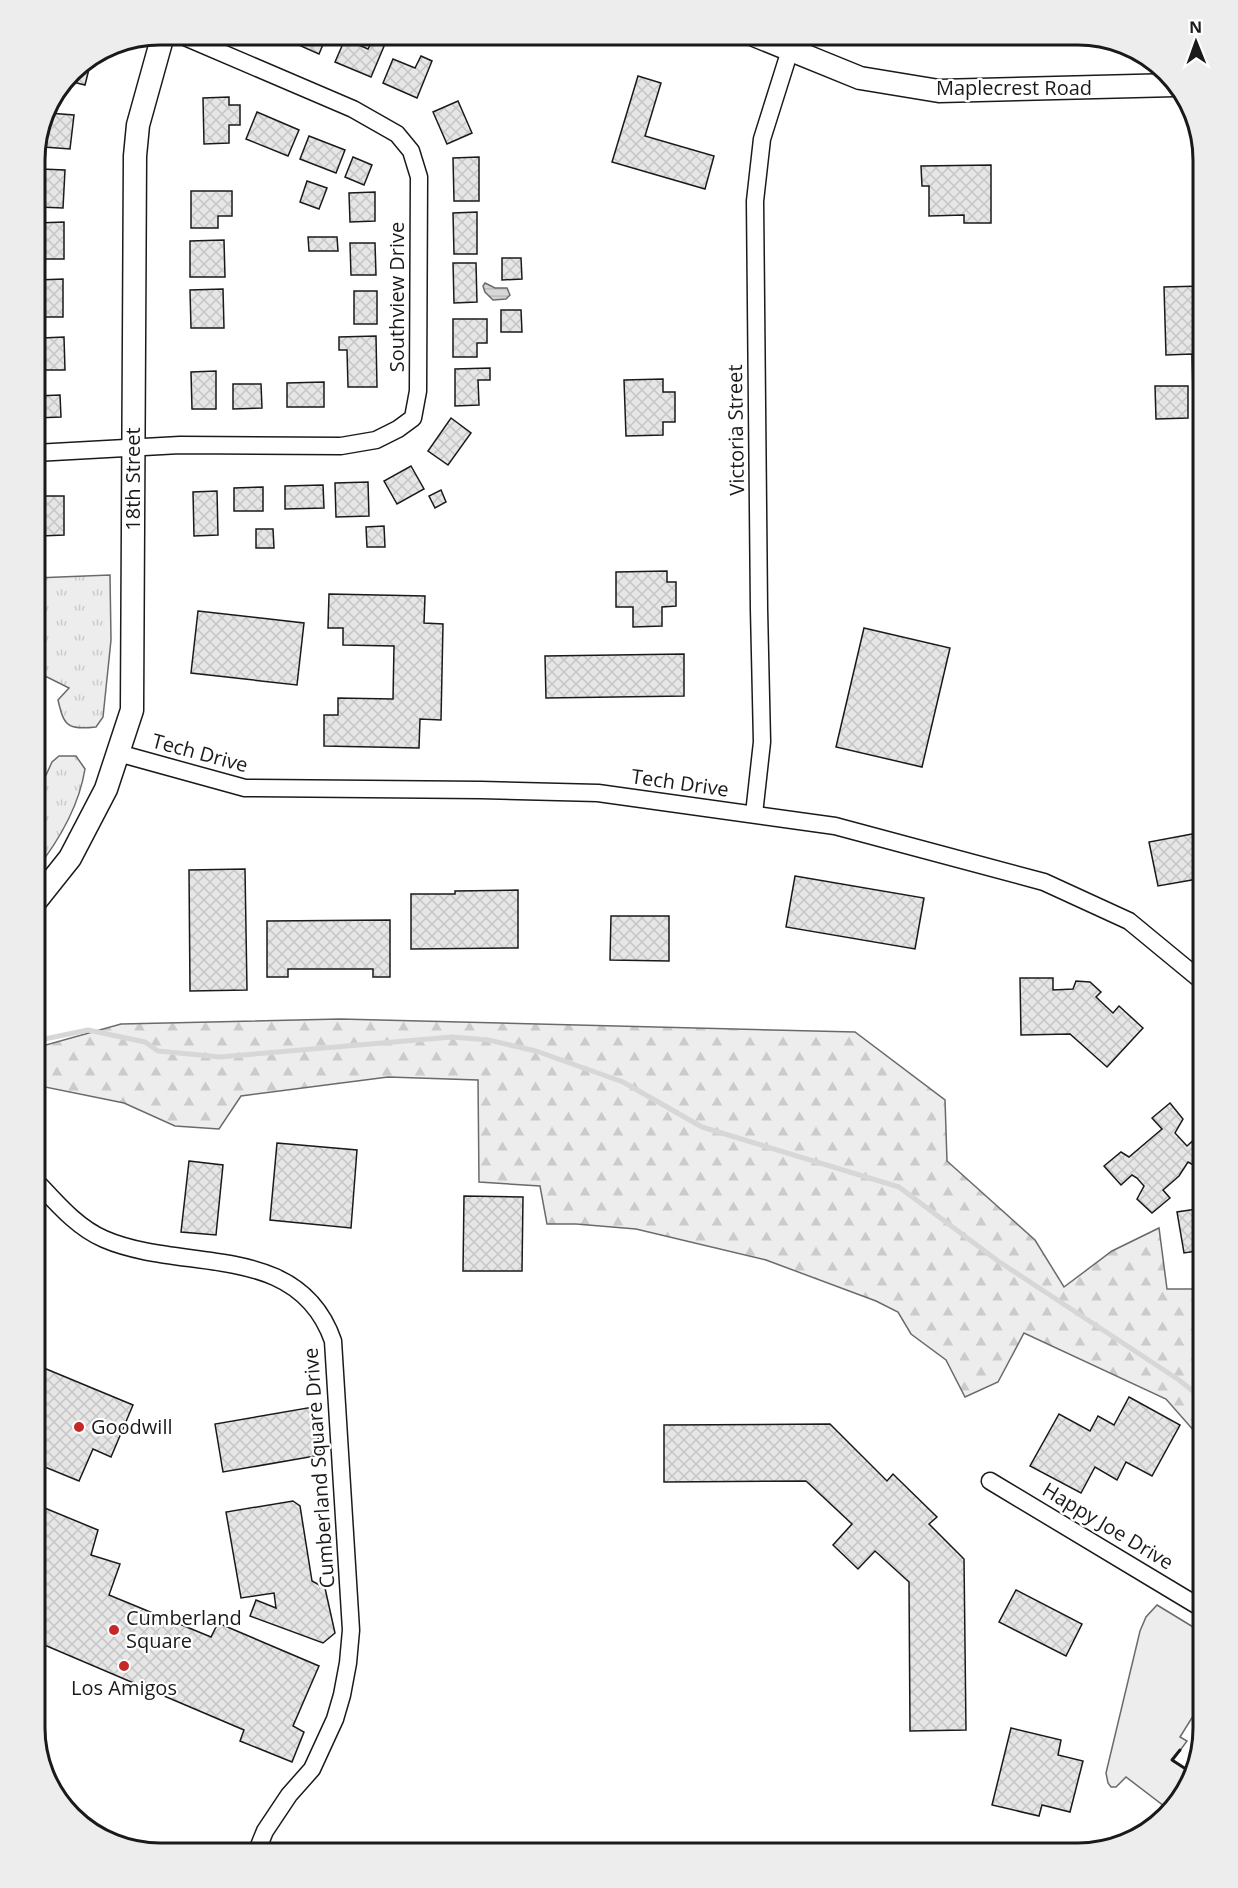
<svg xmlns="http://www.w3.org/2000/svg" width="1238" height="1888" font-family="'Open Sans',sans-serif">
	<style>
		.grass { fill: #ededed; stroke: #6a6a6a; stroke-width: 1.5 }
		.forest { fill: url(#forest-firs); stroke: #6a6a6a; stroke-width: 1.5 }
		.park { fill: url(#park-tufts); stroke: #6a6a6a; stroke-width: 1.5 }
		.water { fill: url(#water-rules); stroke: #6a6a6a; stroke-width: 1.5 }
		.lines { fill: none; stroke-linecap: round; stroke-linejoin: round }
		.stream { stroke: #d7d7d7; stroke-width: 5 }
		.building { fill: url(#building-cross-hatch); stroke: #1a1a1a; stroke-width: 1.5 }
		.street-casing { stroke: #1a1a1a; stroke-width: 19 }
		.secondary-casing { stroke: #1a1a1a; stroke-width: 25 }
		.street { stroke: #fff; stroke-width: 16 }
		.secondary { stroke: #fff; stroke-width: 22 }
		.wall { stroke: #1a1a1a; stroke-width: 3 }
		.poi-dot { fill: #c62828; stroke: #fff; stroke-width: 2 }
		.labels { text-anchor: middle; stroke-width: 4.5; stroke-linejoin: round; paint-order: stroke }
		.street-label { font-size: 20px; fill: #1a1a1a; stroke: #fff }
		.poi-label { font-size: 20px; fill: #1a1a1a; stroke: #fff; text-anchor: start }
		.rim { fill: none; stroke: #1a1a1a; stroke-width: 3 }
	</style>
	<defs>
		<pattern id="forest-firs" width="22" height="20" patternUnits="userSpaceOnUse" patternTransform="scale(1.5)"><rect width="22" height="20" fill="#ededed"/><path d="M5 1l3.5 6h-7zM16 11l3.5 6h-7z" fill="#cbcbcb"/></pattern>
		<pattern id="park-tufts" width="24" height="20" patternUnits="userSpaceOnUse" patternTransform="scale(1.5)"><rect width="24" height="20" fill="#ededed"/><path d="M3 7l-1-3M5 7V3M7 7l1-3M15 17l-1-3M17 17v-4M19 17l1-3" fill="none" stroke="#cbcbcb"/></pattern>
		<pattern id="water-rules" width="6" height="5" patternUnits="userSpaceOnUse" patternTransform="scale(1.5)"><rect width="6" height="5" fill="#d7d7d7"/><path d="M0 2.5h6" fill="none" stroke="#b8b8b8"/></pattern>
		<pattern id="building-cross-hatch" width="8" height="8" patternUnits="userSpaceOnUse" patternTransform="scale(1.5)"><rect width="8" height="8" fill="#e6e6e6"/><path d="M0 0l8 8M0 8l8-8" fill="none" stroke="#c5c5c5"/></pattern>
	</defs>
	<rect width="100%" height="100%" fill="#fff"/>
	<polygon class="grass" points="1157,1605 1203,1633 1203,1700 1180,1737 1187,1741 1173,1760 1192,1773 1187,1791 1168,1809 1126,1777 1116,1787 1111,1787 1108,1783 1106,1773 1140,1631 1146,1617"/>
	<polygon class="forest" points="340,1019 855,1032 945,1100 947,1161 1035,1240 1064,1287 1112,1251 1159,1228 1167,1289 1203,1289 1203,1337 1200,1341 1203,1345 1203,1441 1166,1399 1024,1333 998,1382 965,1397 946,1360 911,1334 898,1312 876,1301 766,1260 636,1229 576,1224 547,1224 540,1186 479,1182 478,1080 388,1077 241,1096 219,1129 175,1126 124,1103 35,1085 35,1048 121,1024"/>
	<g class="park">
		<path d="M110,575L111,640L103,717L96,727C67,730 64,726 58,700L69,688L35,671V578Z"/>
		<path d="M59,756H76L85,769C79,806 58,842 35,871V799L52,762Z"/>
	</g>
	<polygon class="water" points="485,283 495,288 507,288 510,295 506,299 493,300 485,292 483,286"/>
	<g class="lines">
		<polyline class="stream" points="35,1041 88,1030 145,1042 158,1051 220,1057 452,1037 488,1040 536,1051 623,1082 702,1127 899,1187 998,1261 1179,1380 1203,1399"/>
	</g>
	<g class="building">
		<polygon points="287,35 327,35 319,54 285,39"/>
		<polygon points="345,39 368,49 373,39 385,44 371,77 335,62"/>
		<polygon points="421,56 432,61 417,98 383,83 393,59 415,68"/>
		<polygon points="92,57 85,85 65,80 71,71"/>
		<polygon points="638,76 661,83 645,136 714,156 705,189 612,162"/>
		<polygon points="229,97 229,105 240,105 240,125 229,125 229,143 204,144 203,98"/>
		<polygon points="458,101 472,133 447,144 433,112"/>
		<polygon points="257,112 299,130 288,156 246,139"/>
		<polygon points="48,113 74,115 70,149 44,147"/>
		<polygon points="309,136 345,150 336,173 300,159"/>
		<polygon points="353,157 372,165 364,185 345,177"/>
		<polygon points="479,157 479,201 454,201 453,158"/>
		<polygon points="991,165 991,223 964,223 964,215 929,216 929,186 922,186 921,166"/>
		<polygon points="41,169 65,170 63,208 39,207"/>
		<polygon points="307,181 327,188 319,209 300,202"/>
		<polygon points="191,191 232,191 232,216 218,216 218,228 191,228"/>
		<polygon points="375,192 375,221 350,222 349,193"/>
		<polygon points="477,212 477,254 454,254 453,213"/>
		<polygon points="64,222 64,259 38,259 37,223"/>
		<polygon points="308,237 337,237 338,251 309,251"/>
		<polygon points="224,240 225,277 190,277 190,241"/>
		<polygon points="350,243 375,243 376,275 351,275"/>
		<polygon points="502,258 521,258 522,279 502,280"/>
		<polygon points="453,263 476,263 477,302 454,303"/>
		<polygon points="63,279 63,317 39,317 38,280"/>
		<polygon points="1203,286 1203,472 1195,472 1192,354 1166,355 1164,287"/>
		<polygon points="223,289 224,328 191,328 190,290"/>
		<rect x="354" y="291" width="23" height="33"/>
		<polygon points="501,310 521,310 522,332 501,332"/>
		<polygon points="453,319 487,319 487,343 477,343 477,357 453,357"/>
		<polygon points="376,336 377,387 348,387 347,350 339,350 339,337"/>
		<polygon points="64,337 65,370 43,370 42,338"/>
		<polygon points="490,368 490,380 478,380 479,405 455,406 455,369"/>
		<polygon points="216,371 216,409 192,409 191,372"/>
		<polygon points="663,379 663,392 675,392 675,422 663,422 663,435 626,436 624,380"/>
		<polygon points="324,382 324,407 287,407 287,383"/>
		<polygon points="233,384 261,384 262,408 233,409"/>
		<polygon points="1155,386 1188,386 1188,418 1156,419"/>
		<polygon points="60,395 61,417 35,418 35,396"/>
		<polygon points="451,418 471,433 448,465 428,451"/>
		<polygon points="411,466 424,489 397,504 384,481"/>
		<polygon points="368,482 369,516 336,517 335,483"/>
		<polygon points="323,485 324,508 285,509 285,486"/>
		<polygon points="263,487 263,511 234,511 234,488"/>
		<polygon points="441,490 446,502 435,508 429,496"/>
		<polygon points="217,491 218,535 194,536 193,492"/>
		<polygon points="40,496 64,496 64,535 41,536"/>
		<polygon points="384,526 385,547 367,547 366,527"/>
		<polygon points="256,529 273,529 274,548 256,548"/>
		<polygon points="667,571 667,582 676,582 676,606 662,607 662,626 633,627 633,607 616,607 616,572"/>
		<polygon points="329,594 425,596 424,623 443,624 441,720 420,719 419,748 324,746 324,715 338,715 338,698 393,699 394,646 343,645 343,628 328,628"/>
		<polygon points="198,611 304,623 297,685 191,673"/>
		<polygon points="864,628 950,648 922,767 836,747"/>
		<polygon points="684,654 684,696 546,698 545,656"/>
		<polygon points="1203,832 1203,878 1158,886 1149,842"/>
		<polygon points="245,869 247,990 190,991 189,870"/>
		<polygon points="795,876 924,898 915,949 786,927"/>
		<polygon points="518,890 518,948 411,949 411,894 455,894 455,891"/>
		<polygon points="611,916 669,916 669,961 610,960"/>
		<polygon points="390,920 390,977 373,977 373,969 288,969 288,977 267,977 267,921"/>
		<polygon points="1020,978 1053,978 1053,990 1073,989 1076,981 1090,982 1101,992 1096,997 1113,1013 1119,1006 1143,1028 1107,1067 1070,1034 1021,1035"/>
		<polygon points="1170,1103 1183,1119 1175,1133 1187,1146 1198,1136 1203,1139 1203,1162 1197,1167 1188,1162 1179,1176 1163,1190 1170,1198 1152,1213 1137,1199 1144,1186 1137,1178 1132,1175 1121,1185 1104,1166 1121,1152 1129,1157 1162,1129 1152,1118"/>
		<polygon points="277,1143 357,1150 351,1228 270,1220"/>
		<polygon points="189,1161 223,1165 216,1235 181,1232"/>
		<polygon points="464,1196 523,1197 522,1271 463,1271"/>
		<polygon points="1203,1208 1203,1250 1184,1253 1177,1212"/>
		<polygon points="39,1366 133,1405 111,1457 93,1449 79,1481 35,1463 35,1377"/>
		<polygon points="1129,1397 1180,1425 1152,1476 1126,1462 1117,1480 1095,1467 1081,1493 1030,1466 1059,1414 1090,1431 1098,1416 1114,1425"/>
		<polygon points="313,1407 321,1455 223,1472 215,1424"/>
		<polygon points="830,1424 887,1481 893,1474 937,1517 929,1524 964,1559 966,1730 910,1731 909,1582 875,1551 858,1569 833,1545 852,1524 806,1481 664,1482 664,1425"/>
		<polygon points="293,1501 300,1506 312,1581 325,1588 335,1633 323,1643 250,1616 256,1600 276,1608 274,1593 241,1598 226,1512"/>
		<polygon points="35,1504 98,1530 91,1555 120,1564 109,1595 211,1637 218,1623 319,1666 293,1726 304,1732 292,1762 240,1741 244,1730 35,1641"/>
		<polygon points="1016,1590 1082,1624 1066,1656 999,1622"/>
		<polygon points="1011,1728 1061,1740 1058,1755 1083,1761 1070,1812 1042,1805 1039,1816 992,1805"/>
		<polygon points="349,1843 376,1853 344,1853"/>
	</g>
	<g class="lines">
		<g class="street-casing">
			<g id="street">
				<polyline points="35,453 180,445 341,446 376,440 398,429 413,418 418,391 419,177 411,151 397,134 353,109 180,35"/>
				<polyline points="118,753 245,788 481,790 598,793 835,826 1044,882 1129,921 1203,982"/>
				<polyline points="754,814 762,742 759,609 755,201 762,139 790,50"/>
				<path d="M35,1180C55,1201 76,1227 104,1239C182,1273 298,1240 333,1341L351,1630L348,1663L342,1695L335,1719L312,1769L289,1795L265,1831L256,1853"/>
				<polyline points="990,1481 1203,1609"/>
			</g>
		</g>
		<g class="secondary-casing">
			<g id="secondary">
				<polyline points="754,35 860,78 939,91 1175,85"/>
				<polyline points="35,902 70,858 106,789 132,710 135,156 138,125 163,35"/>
			</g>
		</g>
		<use href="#street" class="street"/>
		<use href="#secondary" class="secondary"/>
		<polyline class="wall" points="1180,1750 1172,1760 1192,1773"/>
	</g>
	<g class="poi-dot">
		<circle cx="79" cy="1427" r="6"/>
		<circle cx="114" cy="1630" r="6"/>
		<circle cx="124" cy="1666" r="6"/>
	</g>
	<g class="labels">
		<g class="street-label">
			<text x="1014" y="95">Maplecrest Road</text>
			<text transform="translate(397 297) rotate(-90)" y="7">Southview Drive</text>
			<text transform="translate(736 430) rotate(-91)" y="7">Victoria Street</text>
			<text transform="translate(133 479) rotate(-90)" y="7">18th Street</text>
			<text transform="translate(200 753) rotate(15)" y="7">Tech Drive</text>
			<text transform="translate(680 783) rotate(8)" y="7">Tech Drive</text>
			<text transform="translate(319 1468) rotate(-94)" y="7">Cumberland Square Drive</text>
			<text transform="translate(1108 1526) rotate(31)" y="7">Happy Joe Drive</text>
		</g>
		<g class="poi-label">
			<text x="91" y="1434">Goodwill</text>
			<text x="126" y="1625">Cumberland<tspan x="126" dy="23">Square</tspan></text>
			<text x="124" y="1695" text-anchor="middle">Los Amigos</text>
		</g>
	</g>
	<path d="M0 0H1238V1888H0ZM160 45H1078A115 115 0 0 1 1193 160V1728A115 115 0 0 1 1078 1843H160A115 115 0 0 1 45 1728V160A115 115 0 0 1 160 45Z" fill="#ededed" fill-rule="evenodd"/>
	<path class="rim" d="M160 45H1078A115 115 0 0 1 1193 160V1728A115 115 0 0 1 1078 1843H160A115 115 0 0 1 45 1728V160A115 115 0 0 1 160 45Z"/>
	<g transform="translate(1196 42) rotate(359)" stroke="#ffffff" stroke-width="4.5" paint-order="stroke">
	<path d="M0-4.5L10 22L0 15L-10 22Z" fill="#1a1a1a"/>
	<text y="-9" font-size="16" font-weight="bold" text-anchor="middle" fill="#1a1a1a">N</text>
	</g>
</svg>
